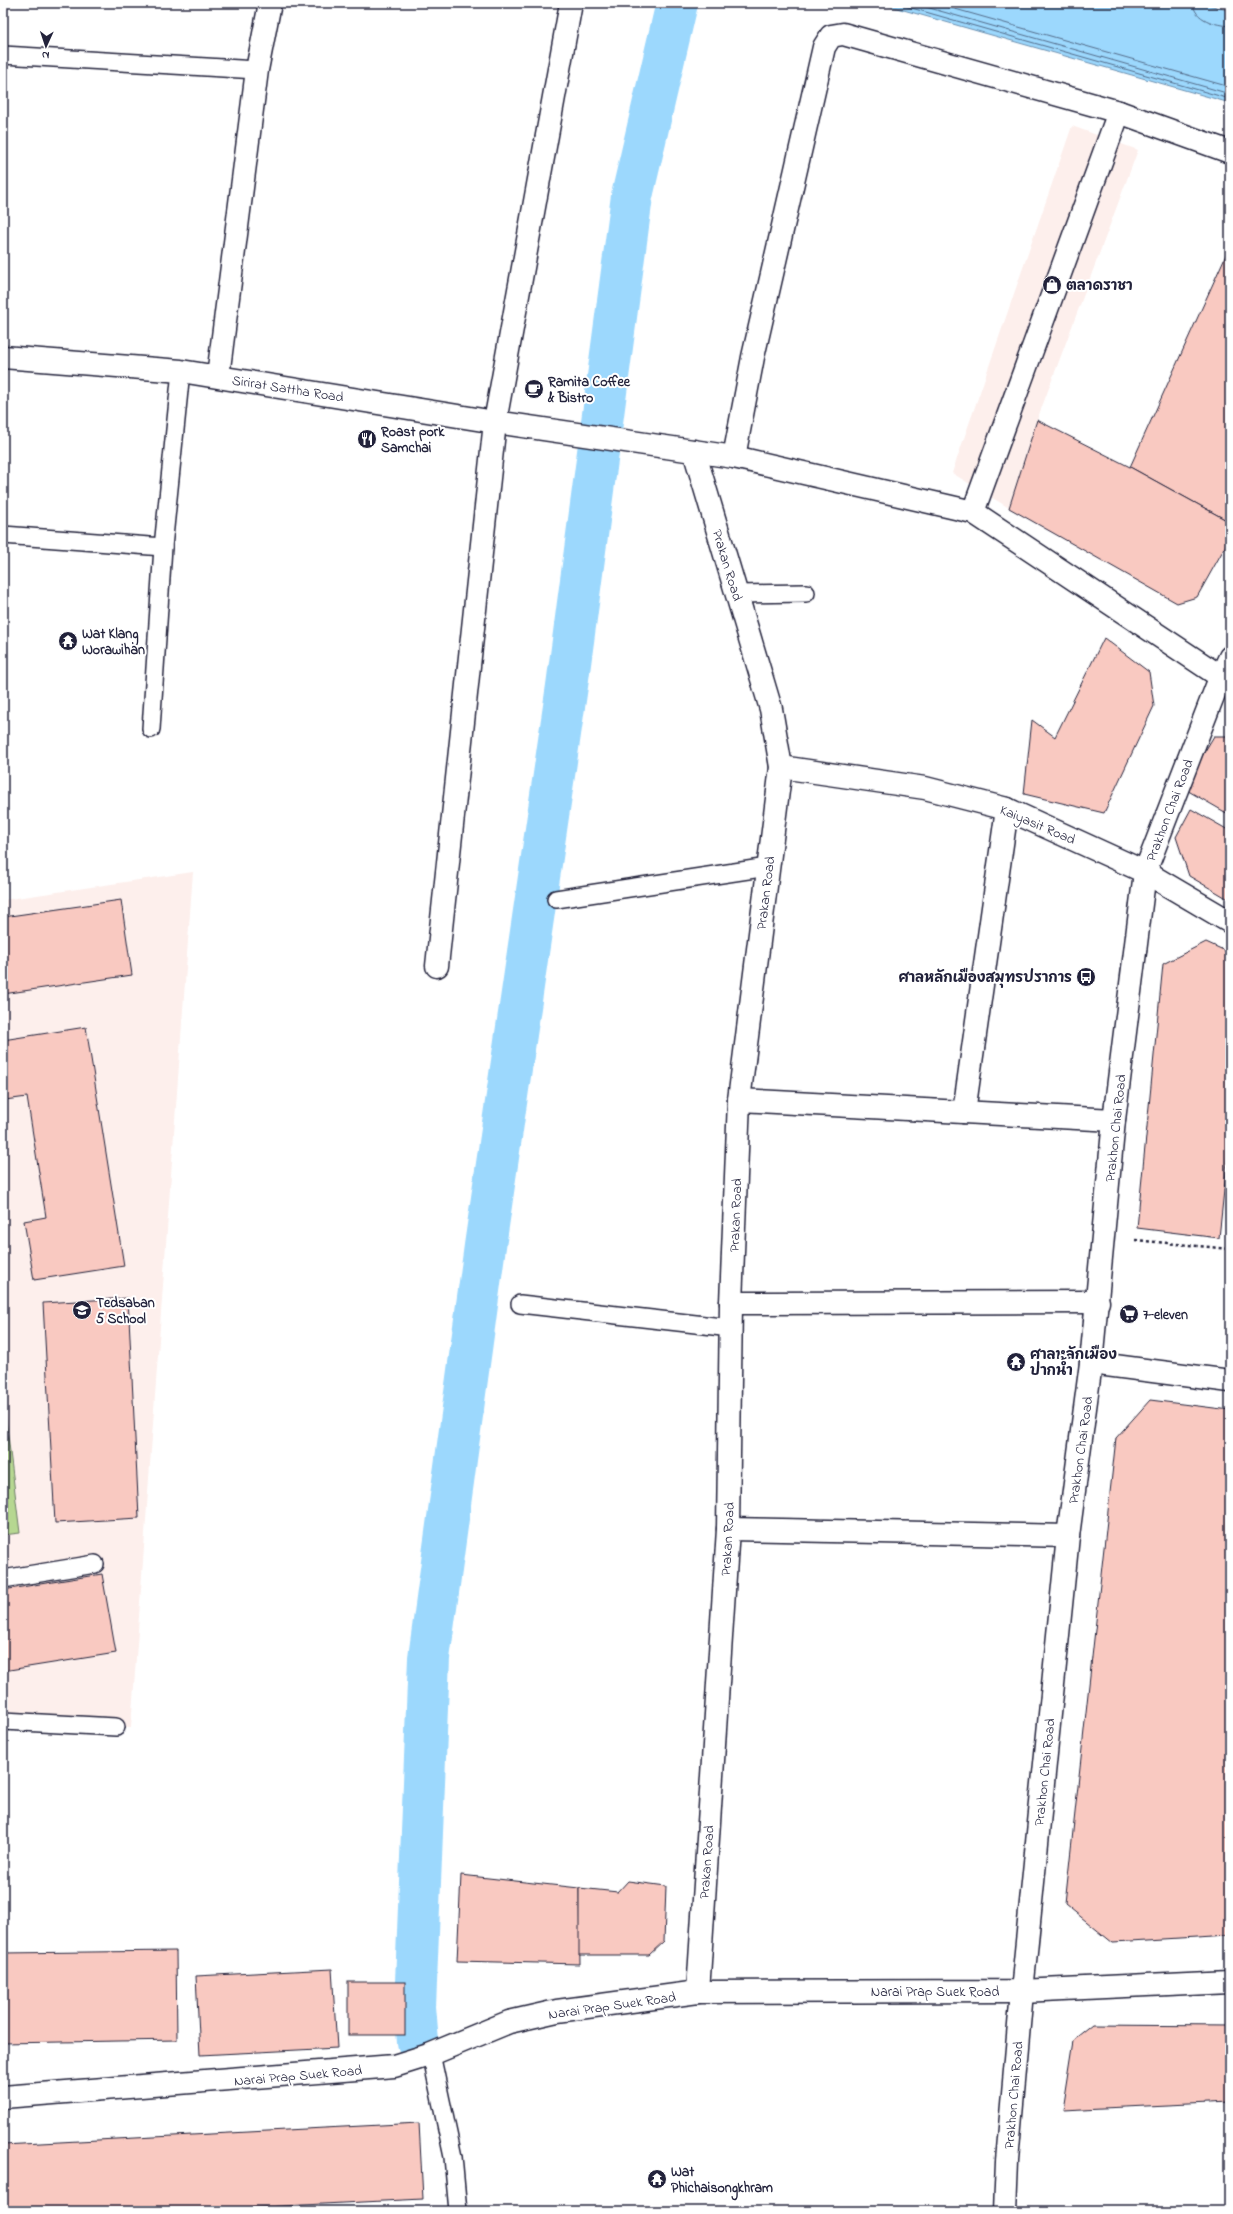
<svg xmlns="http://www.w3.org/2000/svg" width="1233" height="2214" font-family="'Indie Flower','Playpen Sans Thai',sans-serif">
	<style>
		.built { fill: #fdefec }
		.green { fill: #b6d791; stroke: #6c7c66 }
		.water { fill: #9cd8fd; stroke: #6b8faf }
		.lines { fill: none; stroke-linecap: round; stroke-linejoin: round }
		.shore { stroke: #536b89; stroke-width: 1 }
		.canal { stroke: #9cd8fd; stroke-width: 42 }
		.building { fill: #f9c9c1; stroke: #22223b }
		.lane-casing { stroke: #22223b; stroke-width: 20 }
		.street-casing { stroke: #22223b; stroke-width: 25 }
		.secondary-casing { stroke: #22223b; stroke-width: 25 }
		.path { stroke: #22223b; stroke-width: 2.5; stroke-dasharray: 3 3; stroke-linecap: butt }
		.lane { stroke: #fff; stroke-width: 17 }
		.street { stroke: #fff; stroke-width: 22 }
		.secondary { stroke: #fff; stroke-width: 22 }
		.labels { text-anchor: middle; stroke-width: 4; stroke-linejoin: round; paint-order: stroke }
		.poi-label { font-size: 14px; font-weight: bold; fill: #22223b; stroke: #fff; text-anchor: start }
		.street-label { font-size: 14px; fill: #22223b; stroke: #fff }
	</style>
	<rect width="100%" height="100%" fill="#fff"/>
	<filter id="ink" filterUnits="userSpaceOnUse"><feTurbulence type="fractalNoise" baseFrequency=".025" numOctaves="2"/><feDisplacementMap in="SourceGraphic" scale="8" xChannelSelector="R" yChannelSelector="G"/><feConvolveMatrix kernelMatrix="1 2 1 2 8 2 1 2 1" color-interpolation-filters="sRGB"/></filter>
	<g filter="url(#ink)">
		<g class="built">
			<polygon points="1072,126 1138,150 1037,420 1009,508 952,473"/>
			<polygon points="193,872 131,1727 3,1721 3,900"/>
		</g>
		<polygon class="green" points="3,1395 20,1533 3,1535"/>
		<polygon class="water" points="879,3 1202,3 1230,11 1230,103"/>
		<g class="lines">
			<g class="shore">
				<polyline points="894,3 1230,99"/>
				<polyline points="912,3 1230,94"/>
				<polyline points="934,3 1230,87"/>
				<path d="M1193,3C1194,20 1216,25 1230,26"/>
			</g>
			<polyline class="canal" points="418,2042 415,2007 429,1658 485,1246 567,686 632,196 677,3"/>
		</g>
		<g class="building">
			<polygon points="1230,246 1230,522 1130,467"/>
			<polygon points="1037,420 1130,467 1230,522 1230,538 1197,597 1177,603 1009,508"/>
			<polygon points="1104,638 1149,672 1154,706 1104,813 1024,794 1032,720 1055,737"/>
			<polygon points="1214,736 1230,736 1230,815 1183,788"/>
			<polygon points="1191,809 1230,831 1230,900 1189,876 1176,837"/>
			<polygon points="121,900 132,975 3,994 3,917"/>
			<polygon points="1206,942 1230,953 1230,1133 1219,1238 1137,1228 1163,964"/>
			<polygon points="86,1027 124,1266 34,1280 24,1221 46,1217 27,1097 5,1100 3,1088 3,1040"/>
			<polygon points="128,1298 139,1518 55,1523 43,1303"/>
			<polygon points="1150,1400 1230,1410 1230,1936 1113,1943 1065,1904 1116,1438"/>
			<polygon points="102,1574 116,1653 3,1671 3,1590"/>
			<polygon points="461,1875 579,1888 580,1964 457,1961"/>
			<polygon points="628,1881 666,1886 664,1941 649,1955 579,1955 579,1888 618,1892"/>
			<polygon points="176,1951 177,2040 3,2043 3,1953"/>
			<polygon points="332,1969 337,2048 200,2055 196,1976"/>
			<rect x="348" y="1982" width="57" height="53"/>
			<polygon points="1093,2024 1230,2025 1230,2102 1062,2110 1073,2040"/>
			<polygon points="419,2123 423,2199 183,2211 3,2211 3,2145"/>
		</g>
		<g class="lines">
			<g class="lane-casing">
				<g id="lane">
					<polyline points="3,55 257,70"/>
					<polyline points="3,535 163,547"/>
					<polyline points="737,594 806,593"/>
					<polyline points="151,729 163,547 181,371"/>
					<polyline points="556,899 768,867"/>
					<polyline points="520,1304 731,1328"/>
					<polyline points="3,1579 95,1564"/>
					<polyline points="3,1721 116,1727"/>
					<polyline points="431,2054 453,2157 458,2211"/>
				</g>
			</g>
			<g class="street-casing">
				<g id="street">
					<polyline points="218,376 257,70 270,3"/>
					<polyline points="694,451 771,709 781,767 739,1100 731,1303 728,1529 698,1992"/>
					<polyline points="734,457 753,357 824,47 831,36 843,34 1119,112 1230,152"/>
					<polyline points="973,512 1119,112"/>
					<polyline points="781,767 925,788 1007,809 1145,872 1230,922"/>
					<polyline points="437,966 495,422 571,3"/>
					<polyline points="739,1100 1114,1120"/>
					<polyline points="964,1112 1007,809"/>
					<polyline points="731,1303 1098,1302"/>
					<polyline points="728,1529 1068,1536"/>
				</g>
			</g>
			<g class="secondary-casing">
				<g id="secondary">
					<polyline points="3,357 181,371 495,422 734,457 973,512 1230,683"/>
					<polyline points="1091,1363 1230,1381"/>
					<polyline points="3,2097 394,2066 429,2055 509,2022 557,2011 698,1992 1022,1991 1230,1981"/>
					<polyline points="1005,2211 1007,2161 1022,1991 1068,1536 1091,1363 1114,1120 1145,872 1220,678 1230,657"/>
				</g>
			</g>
			<polyline class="path" points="1135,1240 1230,1249"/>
			<use href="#lane" class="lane"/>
			<use href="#street" class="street"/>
			<use href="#secondary" class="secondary"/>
		</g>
	</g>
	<defs>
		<g id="shop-disc" transform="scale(1)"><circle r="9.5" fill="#22223b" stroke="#fff"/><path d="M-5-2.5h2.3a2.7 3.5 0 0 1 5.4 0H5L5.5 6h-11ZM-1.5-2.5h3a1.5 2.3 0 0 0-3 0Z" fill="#fff"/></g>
		<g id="cafe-disc" transform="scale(1)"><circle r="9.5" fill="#22223b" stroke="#fff"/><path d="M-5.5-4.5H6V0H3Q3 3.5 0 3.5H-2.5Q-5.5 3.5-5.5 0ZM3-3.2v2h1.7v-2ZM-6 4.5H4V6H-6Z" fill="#fff"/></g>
		<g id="restaurant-disc" transform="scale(1)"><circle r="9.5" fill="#22223b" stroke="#fff"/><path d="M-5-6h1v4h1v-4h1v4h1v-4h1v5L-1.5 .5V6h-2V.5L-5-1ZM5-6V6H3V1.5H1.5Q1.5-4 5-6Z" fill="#fff"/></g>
		<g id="temple-disc" transform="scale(1)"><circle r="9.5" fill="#22223b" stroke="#fff"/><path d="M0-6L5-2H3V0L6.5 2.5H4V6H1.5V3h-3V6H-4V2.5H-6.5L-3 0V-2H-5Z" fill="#fff"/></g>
		<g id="bus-disc" transform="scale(1)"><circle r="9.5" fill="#22223b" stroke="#fff"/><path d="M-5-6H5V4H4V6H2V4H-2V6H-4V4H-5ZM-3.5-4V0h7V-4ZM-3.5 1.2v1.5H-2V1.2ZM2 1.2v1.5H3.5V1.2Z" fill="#fff"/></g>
		<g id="school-disc" transform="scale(1)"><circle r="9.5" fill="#22223b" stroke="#fff"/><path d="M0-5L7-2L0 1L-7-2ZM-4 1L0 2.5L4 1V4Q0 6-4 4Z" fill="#fff"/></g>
		<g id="supermarket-disc" transform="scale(1)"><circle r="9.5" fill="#22223b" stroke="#fff"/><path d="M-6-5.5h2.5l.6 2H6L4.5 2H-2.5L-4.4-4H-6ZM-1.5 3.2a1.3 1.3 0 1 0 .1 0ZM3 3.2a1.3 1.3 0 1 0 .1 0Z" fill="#fff"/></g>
	</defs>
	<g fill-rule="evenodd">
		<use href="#shop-disc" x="1052" y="285"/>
		<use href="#cafe-disc" x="534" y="389"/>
		<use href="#restaurant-disc" x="367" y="439"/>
		<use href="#temple-disc" x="68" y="641"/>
		<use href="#bus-disc" x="1086" y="977"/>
		<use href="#school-disc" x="82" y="1310"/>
		<use href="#supermarket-disc" x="1129" y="1314"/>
		<use href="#temple-disc" x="1016" y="1362"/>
		<use href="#temple-disc" x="657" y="2179"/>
	</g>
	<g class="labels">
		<g class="poi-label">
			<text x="1066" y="290">ตลาดราชา</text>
			<text x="548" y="386">Ramita Coffee<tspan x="548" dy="16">&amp; Bistro</tspan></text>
			<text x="381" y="436">Roast pork<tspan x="381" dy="16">Samchai</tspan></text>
			<text x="82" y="638">Wat Klang<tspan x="82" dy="16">Worawihan</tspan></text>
			<text x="1072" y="982" text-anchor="end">ศาลหลักเมืองสมุทรปราการ</text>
			<text x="96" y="1307">Tedsaban<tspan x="96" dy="16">5 School</tspan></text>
			<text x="1143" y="1319">7-eleven</text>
			<text x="1030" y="1359">ศาลหลักเมือง<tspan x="1030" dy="16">ปากน้ำ</tspan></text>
			<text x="671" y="2176">Wat<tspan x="671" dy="16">Phichaisongkhram</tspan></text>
		</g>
		<g class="street-label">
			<text transform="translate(288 388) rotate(9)" y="5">Sirirat Sattha Road</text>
			<text transform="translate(728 565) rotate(73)" y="5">Prakan Road</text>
			<text transform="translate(1169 810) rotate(-69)" y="5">Prakhon Chai Road</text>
			<text transform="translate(1038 824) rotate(23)" y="5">Kaiyasit Road</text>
			<text transform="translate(765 893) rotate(-83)" y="5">Prakan Road</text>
			<text transform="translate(1115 1128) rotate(-84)" y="5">Prakhon Chai Road</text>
			<text transform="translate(735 1215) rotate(-88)" y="5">Prakan Road</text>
			<text transform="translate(1080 1450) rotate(-82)" y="5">Prakhon Chai Road</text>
			<text transform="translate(727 1539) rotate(-87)" y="5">Prakan Road</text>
			<text transform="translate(1044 1772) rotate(-84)" y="5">Prakhon Chai Road</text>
			<text transform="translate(706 1862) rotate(-86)" y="5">Prakan Road</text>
			<text x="935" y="1996">Narai Prap Suek Road</text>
			<text transform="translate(612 2005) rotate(-8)" y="5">Narai Prap Suek Road</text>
			<text transform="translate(298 2075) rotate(-5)" y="5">Narai Prap Suek Road</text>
			<text transform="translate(1013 2095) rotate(-85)" y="5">Prakhon Chai Road</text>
		</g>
	</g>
	<rect width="1233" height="2214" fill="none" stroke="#fff" stroke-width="16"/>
	<rect x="8" y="8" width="1217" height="2198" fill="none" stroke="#22223b" stroke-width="1.5" filter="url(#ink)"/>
	<g transform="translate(46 46) rotate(183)" stroke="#ffffff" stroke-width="3" paint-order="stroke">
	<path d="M0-3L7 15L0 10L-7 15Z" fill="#22223b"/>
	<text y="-6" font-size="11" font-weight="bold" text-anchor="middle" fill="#22223b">N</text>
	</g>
</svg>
